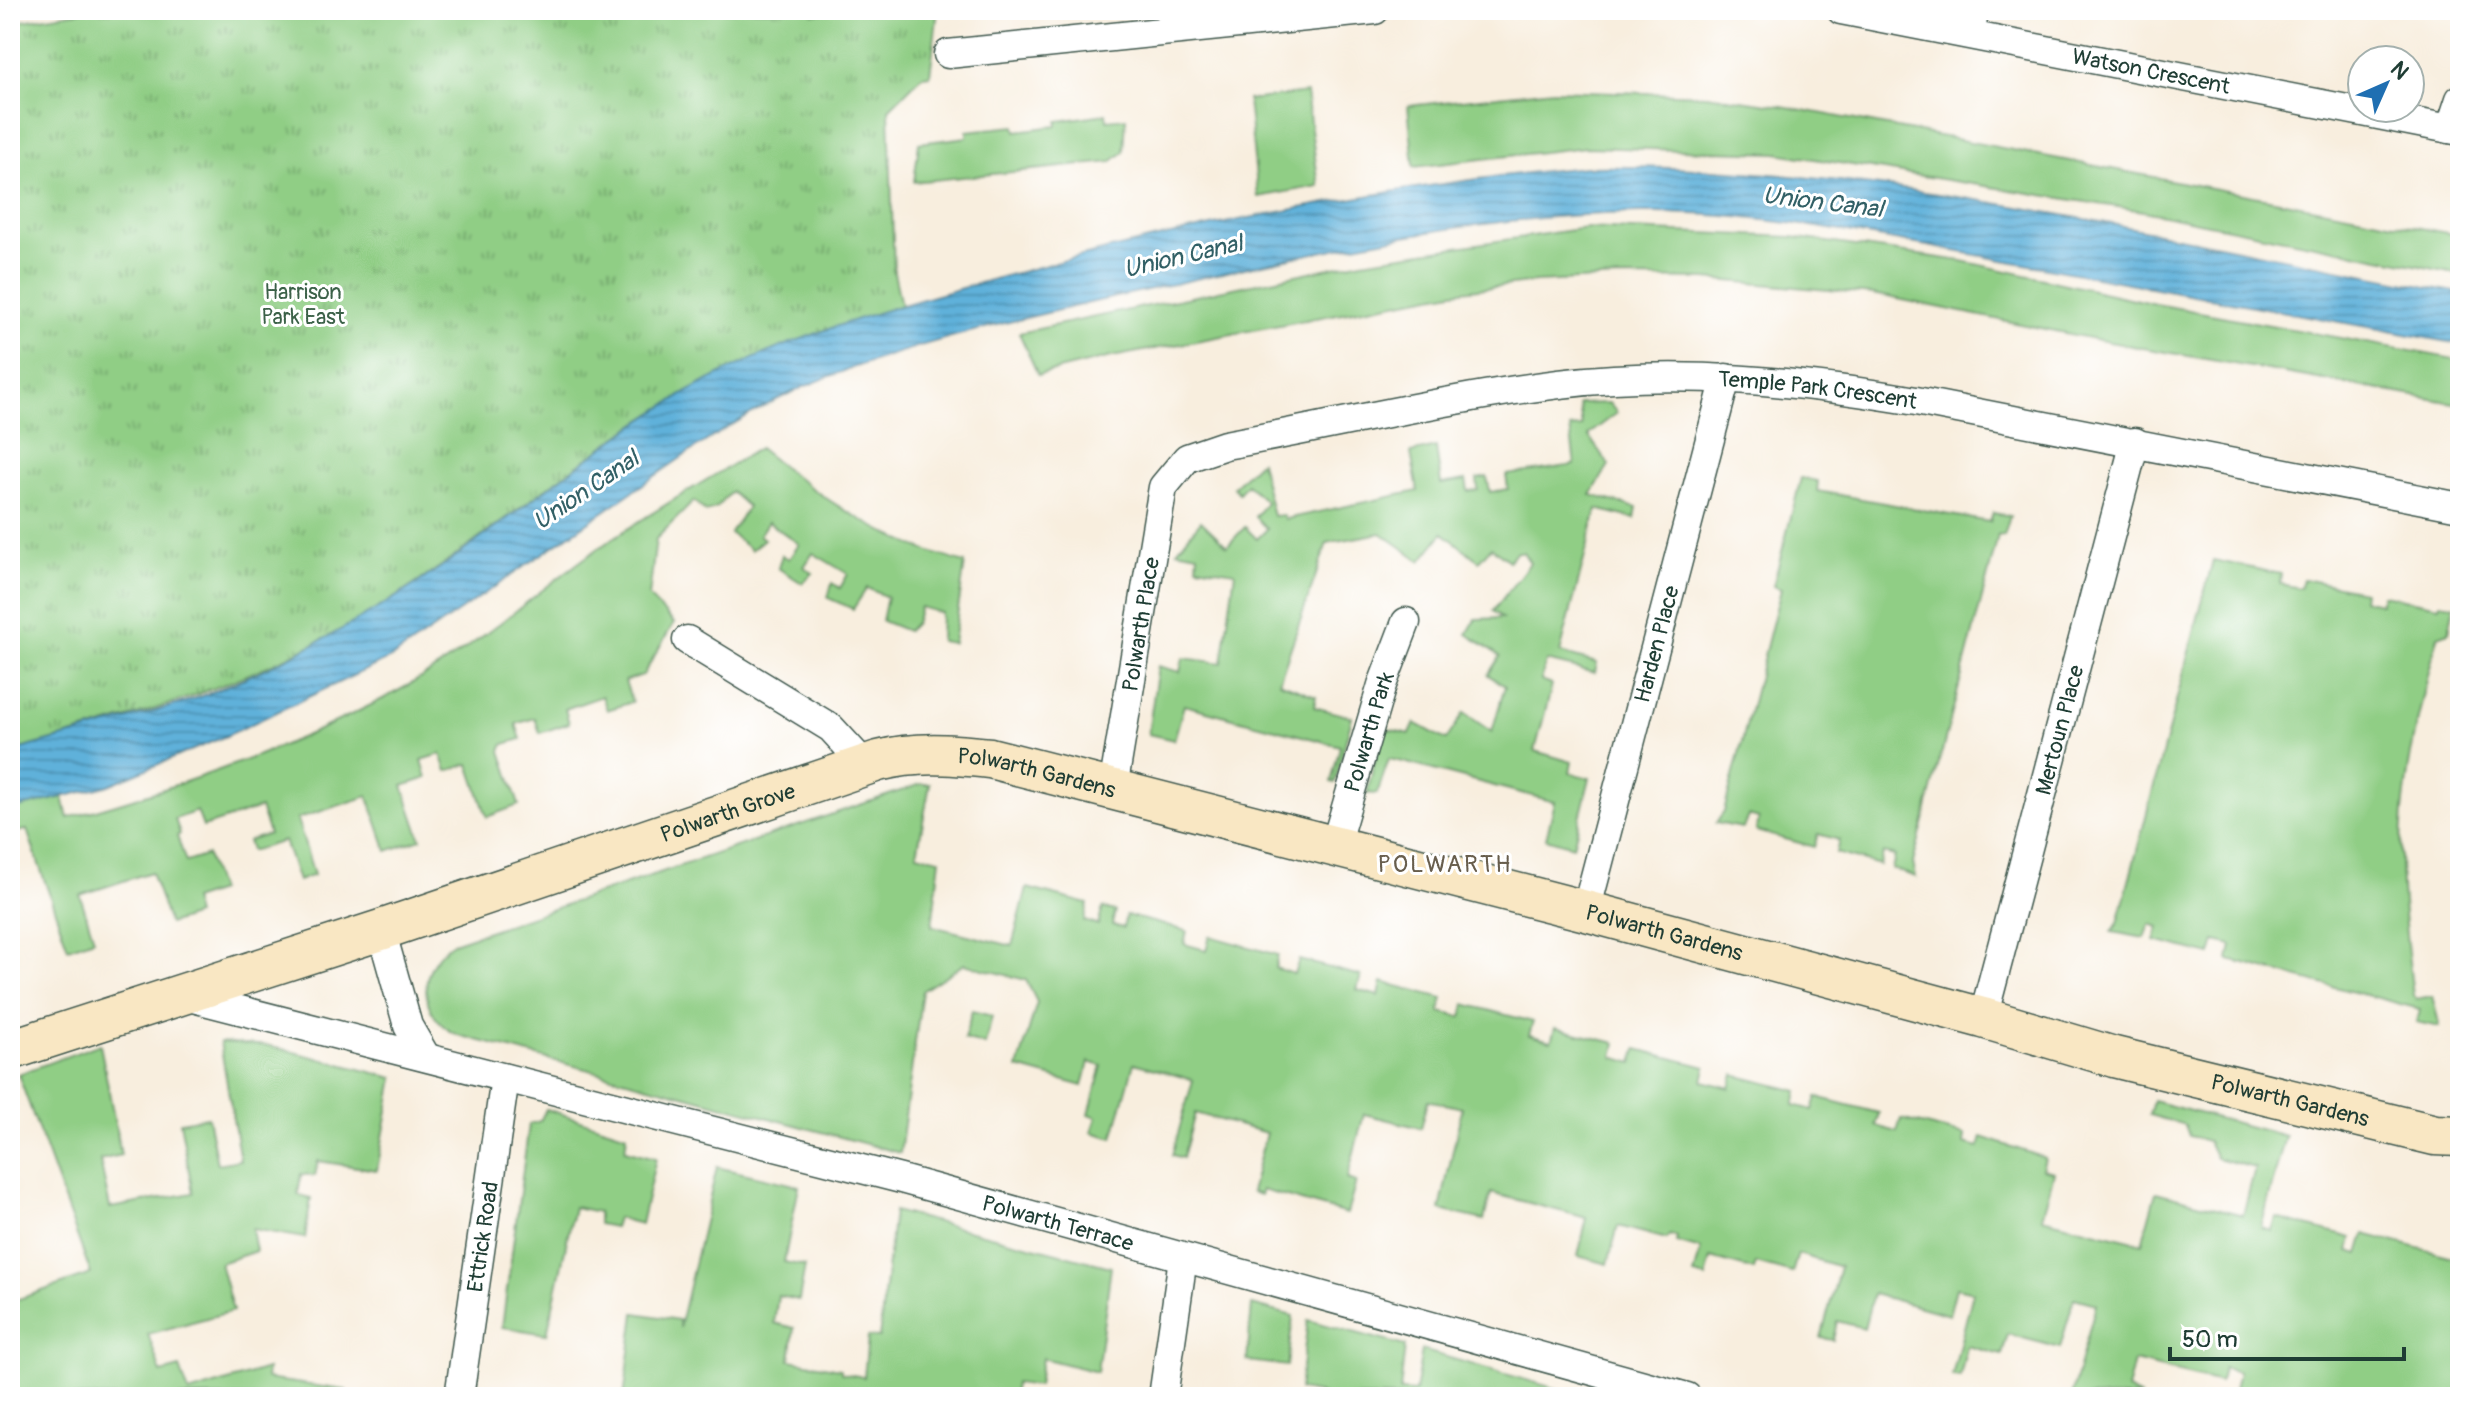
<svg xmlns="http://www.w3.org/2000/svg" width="2470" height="1407" font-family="Pangolin,sans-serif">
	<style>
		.green { fill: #90ce85; stroke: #58865c; stroke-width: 2 }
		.park { fill: url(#park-tufts); stroke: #58865c; stroke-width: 2 }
		.water { fill: url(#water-rules); stroke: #3f7787; stroke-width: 2 }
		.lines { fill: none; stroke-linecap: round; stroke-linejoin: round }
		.street-casing { stroke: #40584e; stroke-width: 31 }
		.secondary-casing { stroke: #40584e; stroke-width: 43 }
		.street { stroke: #fff; stroke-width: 28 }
		.secondary { stroke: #f9e7c3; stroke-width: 40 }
		.labels { text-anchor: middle; stroke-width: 6; stroke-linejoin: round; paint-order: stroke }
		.street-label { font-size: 22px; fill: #1f3d34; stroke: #fff }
		.park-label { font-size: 22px; fill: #3b6148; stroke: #fff }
		.water-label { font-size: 24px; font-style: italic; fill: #326066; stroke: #fff }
		.neighbourhood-label { font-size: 24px; letter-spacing: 2px; fill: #685e4d; stroke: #fff }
	</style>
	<defs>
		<pattern id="park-tufts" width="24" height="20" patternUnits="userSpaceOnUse" patternTransform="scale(2)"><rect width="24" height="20" fill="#90ce85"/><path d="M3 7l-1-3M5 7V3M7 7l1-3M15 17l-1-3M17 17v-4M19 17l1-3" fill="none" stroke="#75a86e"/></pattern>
		<pattern id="water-rules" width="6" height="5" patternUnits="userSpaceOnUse" patternTransform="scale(2)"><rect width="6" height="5" fill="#5fb1da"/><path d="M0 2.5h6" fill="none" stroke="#4e91b2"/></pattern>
	</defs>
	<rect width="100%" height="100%" fill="#fff"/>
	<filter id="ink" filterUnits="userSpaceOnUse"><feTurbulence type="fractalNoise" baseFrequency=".0125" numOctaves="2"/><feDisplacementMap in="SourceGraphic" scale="16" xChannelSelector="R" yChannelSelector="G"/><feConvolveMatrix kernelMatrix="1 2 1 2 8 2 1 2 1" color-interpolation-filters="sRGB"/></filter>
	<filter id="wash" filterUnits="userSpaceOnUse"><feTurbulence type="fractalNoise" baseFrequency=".006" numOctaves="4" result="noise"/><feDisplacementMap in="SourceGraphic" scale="32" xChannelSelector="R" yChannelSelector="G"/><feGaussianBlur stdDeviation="1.8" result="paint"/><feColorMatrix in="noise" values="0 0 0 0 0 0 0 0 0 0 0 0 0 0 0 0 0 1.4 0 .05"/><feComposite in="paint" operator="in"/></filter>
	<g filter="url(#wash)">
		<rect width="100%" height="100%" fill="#f8eede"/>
		<g class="green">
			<polygon points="1553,90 1707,95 1782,106 2452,234 2460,235 2460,274 2143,211 1776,153 1586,147 1414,167 1408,106"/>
			<polygon points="1306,93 1319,186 1258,197 1248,100"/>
			<polygon points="1106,114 1107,120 1126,118 1124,152 1111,162 914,182 919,143 967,137 967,131 1015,126 1016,131 1057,126 1057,121"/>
			<polygon points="1586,228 1792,237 1962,261 2156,304 2460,360 2460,404 2109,342 1873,294 1706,279 1621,278 1536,282 1453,292 1107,358 1038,375 1019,333 1362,261"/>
			<polygon points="1609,403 1617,413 1588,435 1609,465 1591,495 1637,508 1635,519 1597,509 1560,653 1597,663 1595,673 1546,661 1541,681 1552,685 1535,751 1572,762 1570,773 1590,778 1573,846 1546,838 1555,802 1403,762 1389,759 1377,794 1367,793 1383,728 1410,734 1415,723 1446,740 1464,713 1492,732 1505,686 1488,675 1500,656 1467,634 1476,619 1502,618 1493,611 1530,563 1523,552 1516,552 1509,561 1491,547 1479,561 1443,533 1421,561 1381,533 1327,543 1279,682 1316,696 1314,707 1352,717 1335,783 1331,782 1340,746 1184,705 1174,740 1148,734 1158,666 1180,672 1183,658 1222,663 1235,572 1197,566 1198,554 1177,550 1201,521 1227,546 1245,527 1257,539 1267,529 1255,517 1266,502 1247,484 1239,493 1233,487 1260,461 1273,516 1283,515 1285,519 1418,491 1411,453 1436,447 1441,484 1466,480 1468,491 1478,490 1477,479 1487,477 1490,492 1508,489 1506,475 1575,465 1570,428 1582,427 1579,404"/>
			<path d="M759,448C821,499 887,542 965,563L953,643L940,641L941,613L920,607L915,623L907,631L882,621L887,597L867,588L853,609L828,598L832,583L840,588L848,574L813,553L804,567L813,573L802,583L778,568L782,555L789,559L799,544L768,522L759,535L764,539L751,550L730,533L748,507L731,492L716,508L706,512L694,501L656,539L649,597L674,623L643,675L625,681L632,702L607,710L602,696L565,709L569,723L540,733L535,718L516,724L521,739L504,744L501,751L519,805L487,817L469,764L447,771L441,754L422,760L427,778L403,786L421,839L387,851L368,796L297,819L314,875L298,881L284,841L251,851L248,841L269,834L260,808L203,827L197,811L175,819L180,834L177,836L186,862L207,855L219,891L192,900L196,915L169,924L151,872L80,895L94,939L68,948L27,830L10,833V810L63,797L68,818C185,785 300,745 407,686C472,650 529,598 589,555C643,516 703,483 759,448Z"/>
			<polygon points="1801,478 1818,481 1817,491 1990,522 1993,513 2010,516 2004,536 1998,535 1996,544 1913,863 1916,877 1892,869 1895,856 1883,853 1880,865 1836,853 1839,840 1818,834 1814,847 1756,831 1759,819 1748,816 1743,828 1716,823 1724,812 1781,589 1773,586"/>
			<path d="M2213,560L2281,574L2280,584L2300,588L2303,579L2363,591L2362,599L2380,603L2382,595L2439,606L2440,603L2454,605L2449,632L2438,636C2423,694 2409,752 2403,811C2397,873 2406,935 2413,996L2416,999L2432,996L2440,1027L2417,1022L2420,1009L2229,960L2232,945L2215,941L2211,955L2155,941L2159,927L2150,924L2145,938L2112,932L2118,923Z"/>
			<path d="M921,784H930L917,854L940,859L932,926L1012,946L1027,888L1088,904L1084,921L1098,925L1103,908L1115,911L1112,925L1123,928L1126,915L1187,931L1184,944L1206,950L1210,936L1278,955L1275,968L1294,974L1299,960L1361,976L1357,990L1379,996L1382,982L1443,998L1440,1012L1462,1017L1465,1004L1533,1022L1529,1035L1551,1041L1555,1028L1616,1043L1613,1057L1633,1063L1637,1049L1706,1067L1703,1081L1730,1088L1734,1075L1798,1091L1794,1105L1813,1110L1817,1097L1879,1113L1876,1126L1897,1132L1901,1119L1965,1135L1964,1144L1979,1148L1982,1137L2045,1158L2042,1169L2054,1172L2042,1218L2142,1243L2156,1192L2243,1215L2255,1168L2216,1158L2208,1141L2189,1136L2185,1125L2149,1115L2153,1101L2285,1136L2261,1228L2272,1231L2276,1218L2352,1238L2349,1251L2359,1254L2365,1234L2460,1259V1397H2233L2239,1372L2223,1368L2220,1382L2134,1361L2127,1390L2141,1397H2071L2096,1304L2074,1298L2060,1348L2008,1334L2002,1355L1967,1346L1960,1377L1952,1376L1973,1292L1956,1288L1949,1315L1873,1294L1864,1328L1837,1321L1833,1340L1821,1338L1840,1267L1798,1254L1792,1273L1756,1263L1754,1270L1711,1258L1706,1278L1694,1275L1701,1249L1676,1242L1677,1237L1670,1235L1667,1239L1618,1226L1608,1264L1578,1256L1587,1218L1491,1193L1484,1220L1440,1210L1462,1108L1428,1100L1421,1128L1364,1114L1347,1179L1356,1182L1347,1214L1262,1190L1260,1195L1251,1192L1266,1133L1195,1113L1183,1158L1172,1155L1193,1080L1134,1063L1113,1138L1092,1132L1097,1117L1089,1114L1102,1066L1089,1062L1083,1086L1018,1068L1037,1002L1026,980L964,964L922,991L900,1153L458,1035C417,1017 416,966 453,943Z"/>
			<polygon points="972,1011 992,1016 985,1045 964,1039"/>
			<polygon points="220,1042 271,1046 394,1078 377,1170 318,1161 315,1176 301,1174 298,1195 311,1198 305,1238 252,1229 256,1251 220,1263 233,1311 148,1334 161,1373 180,1368 189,1393 267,1369 266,1379 346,1390 345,1397 10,1397 10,1302 91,1274 18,1074 100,1044 121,1155 100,1160 110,1208 193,1193 180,1122 208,1117 217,1164 240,1160"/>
			<polygon points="546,1109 627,1135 625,1150 656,1158 641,1224 617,1218 614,1227 598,1224 598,1212 574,1207 547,1334 502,1327 529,1124 540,1121"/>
			<polygon points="717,1167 799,1186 784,1262 805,1266 799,1300 778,1296 774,1323 794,1328 790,1360 841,1369 841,1373 864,1377 868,1337 879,1338 894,1211 1111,1267 1097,1372 1042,1358 1038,1386 1015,1383 1013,1397 624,1397 635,1313 679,1320 679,1328"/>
			<polygon points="1252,1305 1293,1316 1287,1366 1247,1361"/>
			<polygon points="1308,1320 1405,1346 1400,1391 1415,1392 1422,1350 1585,1397 1323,1397 1323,1394 1299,1390"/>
		</g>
		<path class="park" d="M89,10H812L813,14L851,10H938L930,75L922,76L889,109L894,273L901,305C805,338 712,373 627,430C537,491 454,564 360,619C244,686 138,716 10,752V23Z"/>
		<path class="water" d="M1585,167C1882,163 2170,239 2460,293V344C2308,316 2155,288 2003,260C1887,239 1759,211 1641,213C1469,214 1297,256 1129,294C1023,318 915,342 813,383C771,400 732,424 694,449L393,657L226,736L106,786L10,810V752C73,734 137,719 199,697C262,673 325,640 383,605C495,537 591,444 707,381C800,332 904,304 1005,276C1195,225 1388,185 1585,167Z"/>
	</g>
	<g filter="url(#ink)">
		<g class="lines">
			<g class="street-casing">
				<g id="street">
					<path id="s1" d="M1841,10L2460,131"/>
					<polyline points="1971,34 1974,10"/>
					<polyline points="948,54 1375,10"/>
					<polyline points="2450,129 2460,99"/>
					<polyline points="687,640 831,728 865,765"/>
					<path id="s2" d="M1113,788L1163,487L1187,458L1225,445C1336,425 1447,398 1559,384C1678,369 1798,381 1916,401L2460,507"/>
					<path id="s3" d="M1335,845L1382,685L1406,622"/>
					<path id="s4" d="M1586,911L1726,378"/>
					<polyline points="381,930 408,1026 426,1057"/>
					<path id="s5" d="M181,995L901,1179L1687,1397"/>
					<path id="s6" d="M1983,1018L2135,442"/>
					<path id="s7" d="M459,1397L505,1078"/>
					<polyline points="1163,1397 1183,1258"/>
				</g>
			</g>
			<g class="secondary-casing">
				<g id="secondary">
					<path id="s8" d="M10,1050L381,930L878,761C916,751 952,754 990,758L1586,911L1983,1018L2114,1057L2435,1135L2460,1136"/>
				</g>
			</g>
			<use href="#street" class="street"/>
			<use href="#secondary" class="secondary"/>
		</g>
	</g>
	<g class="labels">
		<g class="street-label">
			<text dy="8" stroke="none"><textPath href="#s1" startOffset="316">Watson Crescent</textPath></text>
			<text dy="8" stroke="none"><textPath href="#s2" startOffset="982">Temple Park Crescent</textPath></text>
			<text dy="8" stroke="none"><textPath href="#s2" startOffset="166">Polwarth Place</textPath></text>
			<text dy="8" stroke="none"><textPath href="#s4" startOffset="276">Harden Place</textPath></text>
			<text dy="8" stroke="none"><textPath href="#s6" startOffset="298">Mertoun Place</textPath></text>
			<text dy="8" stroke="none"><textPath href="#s3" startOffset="118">Polwarth Park</textPath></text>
			<text dy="8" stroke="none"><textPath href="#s8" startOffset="1076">Polwarth Gardens</textPath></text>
			<text dy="8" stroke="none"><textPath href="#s8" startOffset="756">Polwarth Grove</textPath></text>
			<text dy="8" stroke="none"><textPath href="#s8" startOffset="1724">Polwarth Gardens</textPath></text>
			<text dy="8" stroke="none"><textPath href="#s8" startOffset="2372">Polwarth Gardens</textPath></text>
			<text dy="8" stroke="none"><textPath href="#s5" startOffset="906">Polwarth Terrace</textPath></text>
			<text dy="8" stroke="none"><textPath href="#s7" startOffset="162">Ettrick Road</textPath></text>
		</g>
		<g class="park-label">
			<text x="303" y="299">Harrison<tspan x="303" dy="25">Park East</tspan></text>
		</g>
		<g class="water-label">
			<text transform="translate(1823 202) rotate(7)" y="8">Union Canal</text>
			<text transform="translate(1183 256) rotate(-13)" y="8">Union Canal</text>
			<text transform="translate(586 490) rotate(-34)" y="8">Union Canal</text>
		</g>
		<g class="neighbourhood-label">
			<text x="1445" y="872">POLWARTH</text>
		</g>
	</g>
	<rect width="2470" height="1407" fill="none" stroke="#fff" stroke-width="40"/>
	<g transform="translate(2386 84) rotate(45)"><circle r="38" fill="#ffffff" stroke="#a5b1ae" stroke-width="2"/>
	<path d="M0-6L14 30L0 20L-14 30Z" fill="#1f6fb2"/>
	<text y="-12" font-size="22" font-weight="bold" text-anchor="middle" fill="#1f3d34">N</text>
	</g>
	<path d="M2170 1347v12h234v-12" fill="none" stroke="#1f3d34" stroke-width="4"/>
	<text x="2182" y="1347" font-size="24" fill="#1f3d34" stroke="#ffffff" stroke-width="6" paint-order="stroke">50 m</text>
</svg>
